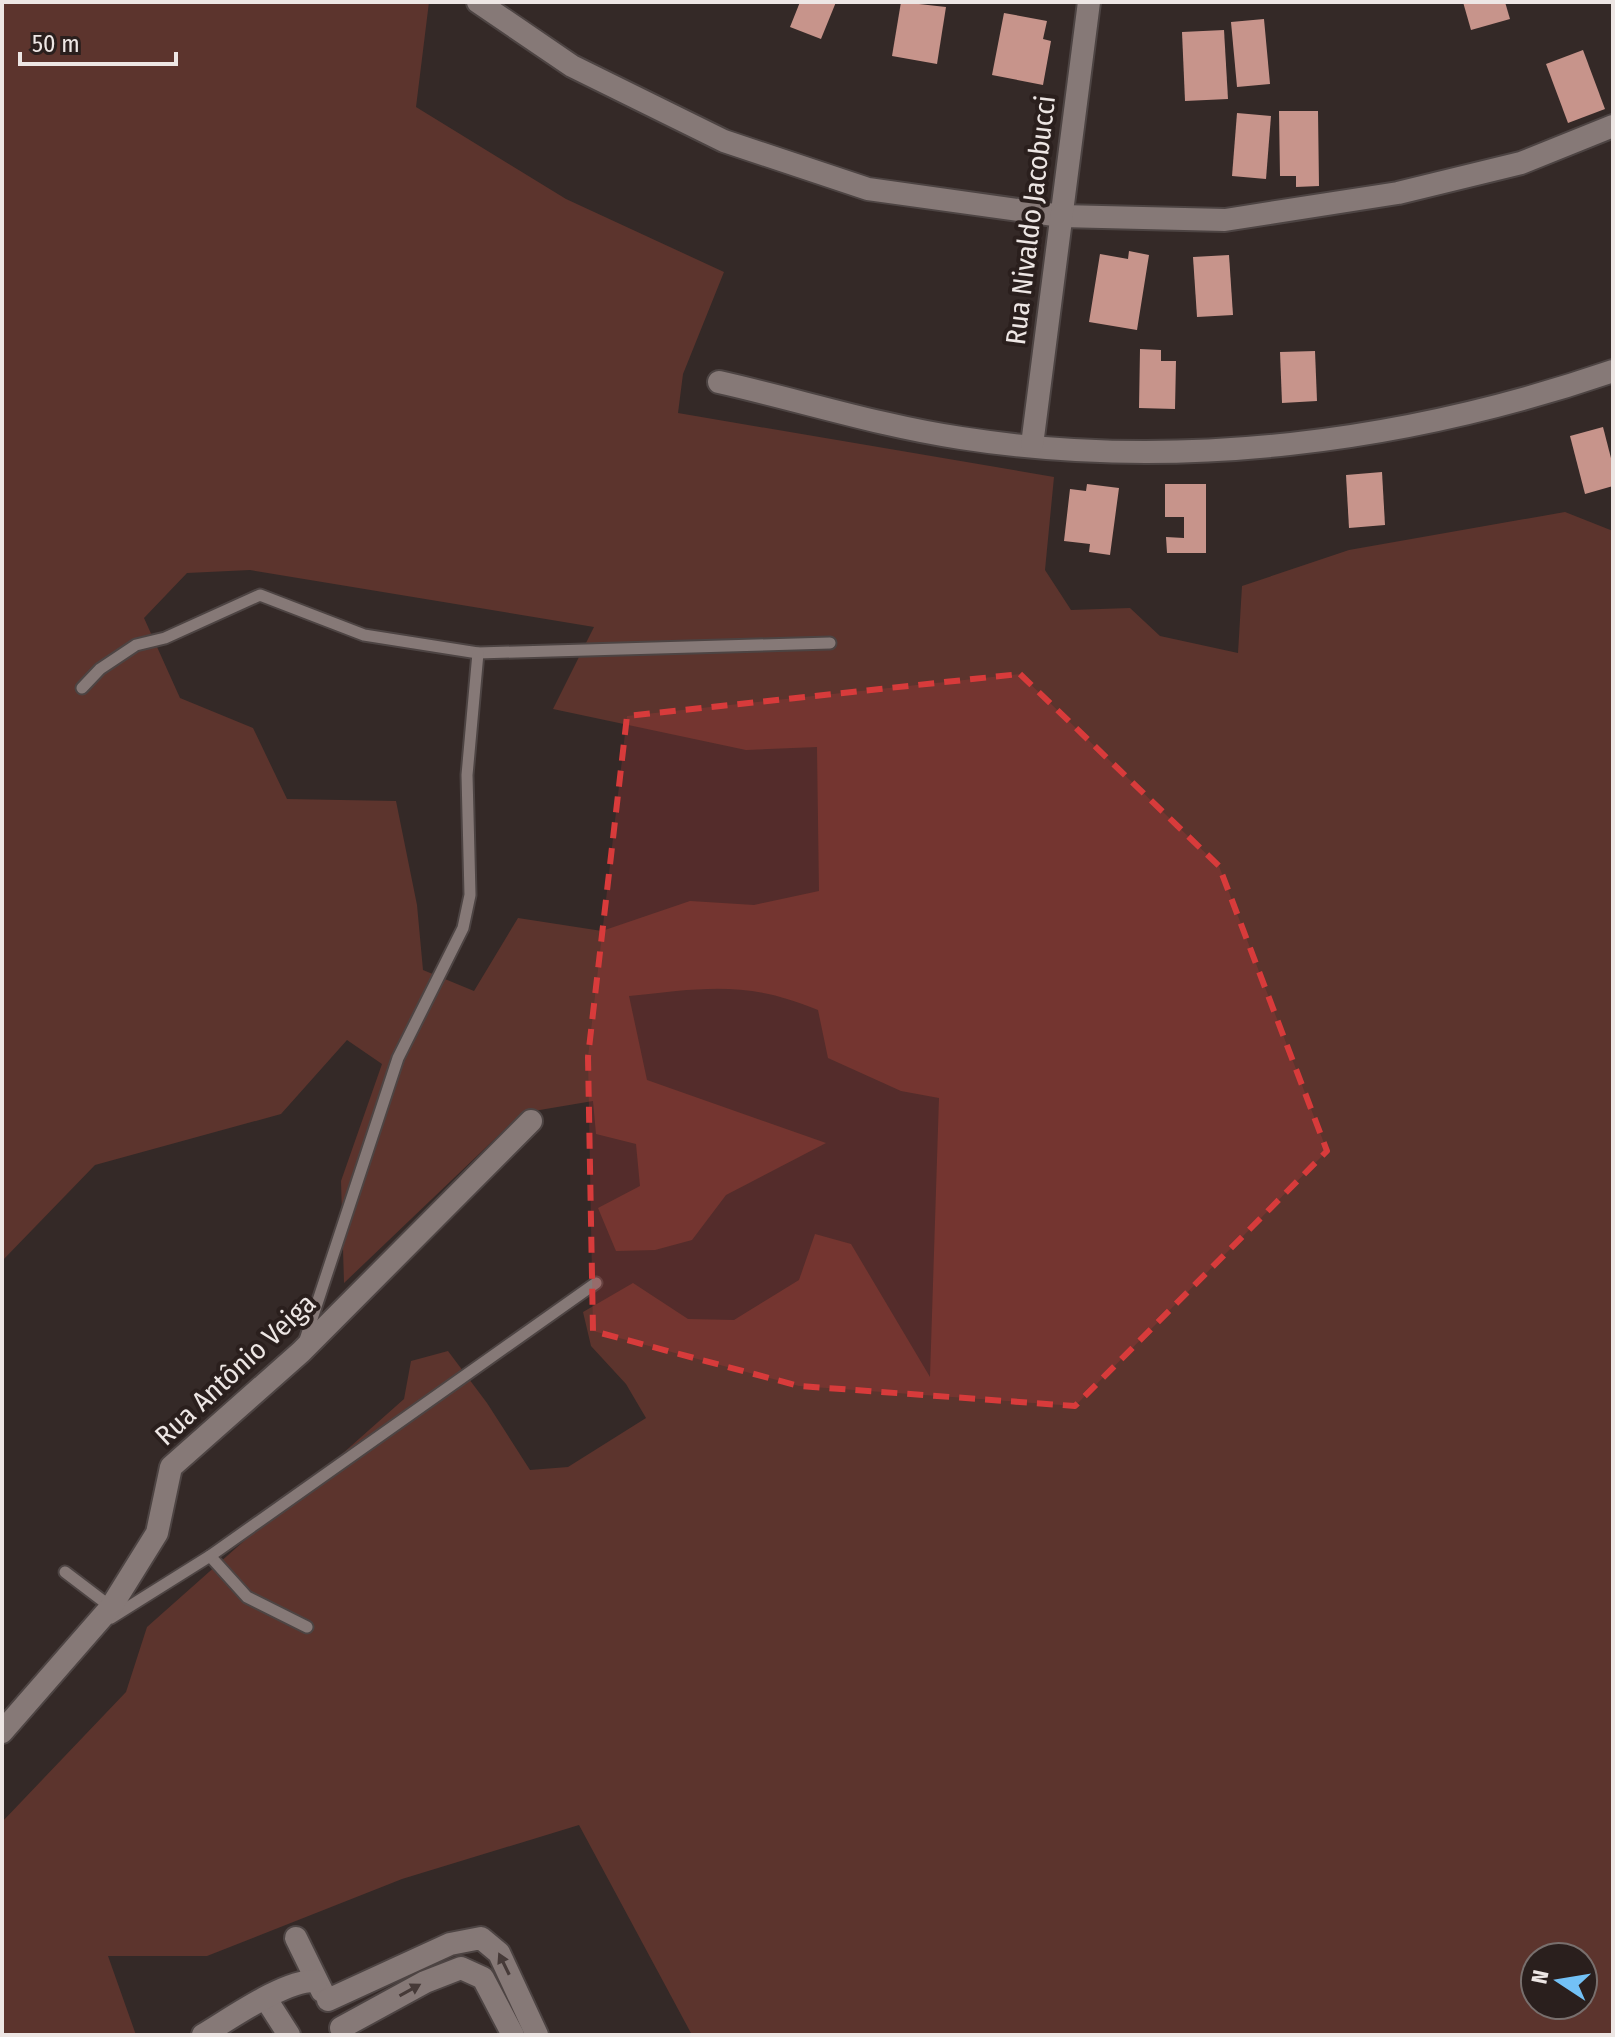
<svg xmlns="http://www.w3.org/2000/svg" width="1615" height="2037" font-family="'Fira Sans Condensed',sans-serif">
	<style>
		.green { fill: #5c342d; fill-rule: evenodd }
		.building { fill: #c7948b }
		.lines { fill: none; stroke-linecap: round; stroke-linejoin: round }
		.lane-casing { stroke: #4d4443; stroke-width: 15 }
		.street-casing { stroke: #4d4443; stroke-width: 26 }
		.lane { stroke: #867977; stroke-width: 11 }
		.street { stroke: #867977; stroke-width: 22 }
		.oneway { fill: #463a38 }
		.marked { fill: #d83b3b; fill-opacity: 0.2; stroke: #d83b3b; stroke-width: 6; stroke-dasharray: 16 10; stroke-linejoin: round }
		.labels { text-anchor: middle; stroke-width: 8; stroke-linejoin: round; paint-order: stroke }
		.street-label { font-size: 28px; fill: #ede6e4; stroke: #2a1f1d }
	</style>
	<rect width="100%" height="100%" fill="#342927"/>
	<path class="green" d="M2,2H429L416,107L566,199L724,272L683,374L678,413L1054,477L1045,570L1071,610L1130,608L1160,636L1238,653L1242,586L1349,550L1565,512L1613,531V2035H692L579,1825L402,1879L207,1956H108L136,2035L2,2033V1822L126,1692L147,1627L404,1399L411,1361L448,1351L487,1403L530,1470L568,1467L646,1418L626,1384L591,1346L583,1312L633,1283L688,1319L734,1320L799,1280L815,1234L851,1244L930,1377L939,1098L901,1091L828,1058L818,1010C747,980 703,988 629,996L647,1080L826,1143L726,1195L692,1240L655,1250L616,1251L598,1208L640,1186L636,1144L596,1134L593,1101L522,1113L344,1283L341,1181L382,1064L347,1040L281,1114L95,1165L2,1261ZM250,570L594,627L553,709L746,750L817,747L819,891L754,905L690,901L602,931L518,918L474,991L423,970L417,905L396,801L287,799L253,728L180,698L144,618L187,573ZM1535,1957H1583V2005H1535Z"/>
	<g class="building">
		<polygon points="800,2 836,2 821,39 790,27"/>
		<polygon points="901,2 946,7 937,64 892,56"/>
		<polygon points="1463,2 1505,2 1510,19 1471,30"/>
		<polygon points="1004,13 1047,21 1043,39 1051,41 1043,85 992,75"/>
		<polygon points="1264,19 1270,84 1237,87 1231,22"/>
		<polygon points="1224,30 1228,99 1185,101 1182,32"/>
		<polygon points="1583,50 1605,109 1568,123 1546,64"/>
		<polygon points="1279,111 1318,111 1319,186 1296,187 1296,176 1280,176"/>
		<polygon points="1237,113 1271,116 1266,179 1232,176"/>
		<polygon points="1129,251 1149,255 1137,330 1089,322 1100,254 1128,259"/>
		<polygon points="1229,255 1233,315 1197,317 1193,257"/>
		<polygon points="1140,349 1161,350 1161,361 1176,361 1175,409 1139,408"/>
		<polygon points="1315,351 1317,401 1282,403 1280,352"/>
		<polygon points="1603,427 1613,466 1613,486 1585,494 1570,436"/>
		<polygon points="1382,472 1385,525 1349,528 1346,475"/>
		<polygon points="1087,484 1119,488 1110,555 1089,552 1090,544 1064,541 1070,489 1086,491"/>
		<polygon points="1165,484 1206,484 1206,553 1167,553 1166,537 1184,538 1184,517 1165,517"/>
	</g>
	<g class="lines">
		<g class="lane-casing">
			<g id="lane">
				<polyline points="82,688 100,669 136,645 165,638 260,595 364,635 478,653 830,643"/>
				<polyline points="304,1343 398,1058 463,928 470,895 467,775 478,653"/>
				<polyline points="210,1556 247,1597 307,1627"/>
				<polyline points="65,1572 111,1607"/>
				<polyline points="111,1618 210,1556 596,1283"/>
			</g>
		</g>
		<g class="street-casing">
			<g id="street">
				<polyline points="478,2 572,66 724,141 868,189 1061,216 1225,220 1398,193 1521,163 1613,126"/>
				<path d="M719,382C799,400 880,426 961,438C1179,472 1406,442 1613,371"/>
				<polyline points="1032,445 1089,2"/>
				<polyline points="2,1732 111,1607 157,1533 171,1467 301,1352 531,1121"/>
				<polyline points="296,1938 322,1991"/>
				<polyline points="266,1999 289,2035"/>
				<polyline points="328,2000 450,1944 481,1938 499,1953 537,2035"/>
				<polyline points="341,2028 425,1982 461,1968 483,1978 513,2035"/>
				<path d="M203,2035C230,2019 286,1979 316,1981"/>
			</g>
		</g>
		<use href="#lane" class="lane"/>
		<use href="#street" class="street"/>
	</g>
	<defs><path id="oneway-solid" d="M-6-.8H1V-3.2L6.5 0L1 3.2V.8H-6Z" transform="scale(2)"/></defs>
	<g class="oneway">
		<use href="#oneway-solid" transform="translate(504 1964) rotate(-116)"/>
		<use href="#oneway-solid" transform="translate(410 1990) rotate(-29)"/>
	</g>
	<path class="marked" d="M1020,674L1219,866L1327,1151L1075,1406L799,1386L593,1331L588,1057L627,716Z"/>
	<g class="labels">
		<g class="street-label">
			<text transform="translate(1030 220) rotate(-83)" y="10">Rua Nivaldo Jacobucci</text>
			<text transform="translate(235 1369) rotate(-43)" y="10">Rua Antônio Veiga</text>
		</g>
	</g>
	<rect width="1615" height="2037" fill="none" stroke="#ede6e4" stroke-width="8"/>
	<g transform="translate(1559 1981) rotate(282)"><circle r="38" fill="#2a1f1d" stroke="#786f6d" stroke-width="2"/>
	<path d="M0-6L14 30L0 20L-14 30Z" fill="#73c1f6"/>
	<text y="-12" font-size="22" font-weight="bold" text-anchor="middle" fill="#ede6e4">N</text>
	</g>
	<path d="M20 52v12h156v-12" fill="none" stroke="#ede6e4" stroke-width="4"/>
	<text x="32" y="52" font-size="24" fill="#ede6e4" stroke="#2a1f1d" stroke-width="6" paint-order="stroke">50 m</text>
</svg>
